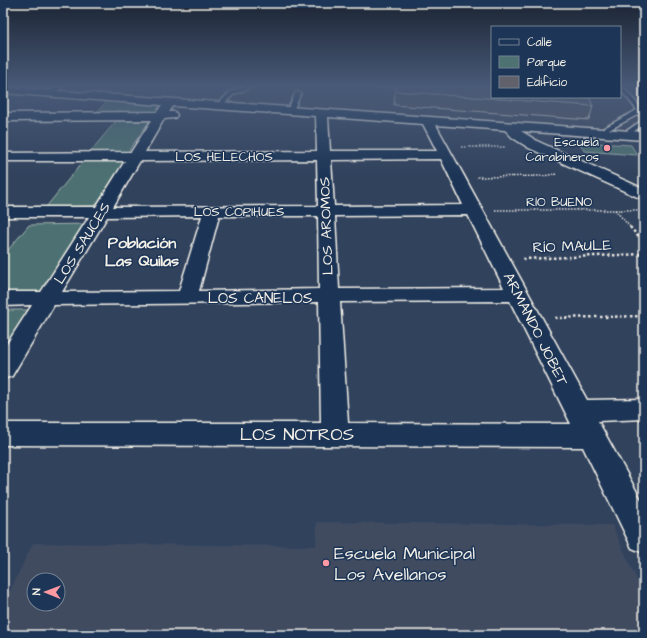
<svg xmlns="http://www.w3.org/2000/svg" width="647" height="638" font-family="'Architects Daughter',sans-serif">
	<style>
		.built { fill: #3f4b61; fill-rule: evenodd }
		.green { fill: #4e7172; stroke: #a1b1ad }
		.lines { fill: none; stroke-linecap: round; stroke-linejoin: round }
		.service-casing { stroke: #f4f1e8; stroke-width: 3 }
		.minor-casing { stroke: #f4f1e8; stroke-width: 3 }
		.path-far1 { stroke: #f4f1e8; stroke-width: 1.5; stroke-dasharray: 1.5 1.5; stroke-linecap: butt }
		.path { stroke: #f4f1e8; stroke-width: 2.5; stroke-dasharray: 2.5 2.5; stroke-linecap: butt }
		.service { fill: #1d3557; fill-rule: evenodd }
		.minor { fill: #1d3557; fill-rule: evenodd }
		.wall { fill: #53535b; stroke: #f4f1e8 }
		.building { fill: #60616a; stroke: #f4f1e8 }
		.poi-dot { fill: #ff9aa2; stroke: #1d3557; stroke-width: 1.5 }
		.labels { text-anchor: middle; stroke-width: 3; stroke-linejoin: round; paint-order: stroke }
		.far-poi-label { font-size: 13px; fill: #f4f1e8; stroke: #1d3557; text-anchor: end }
		.far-street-label { font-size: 13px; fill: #f4f1e8; stroke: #1d3557 }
		.street-label { font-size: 15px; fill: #f4f1e8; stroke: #1d3557 }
		.neighbourhood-label { font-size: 16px; font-weight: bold; fill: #f4f1e8; stroke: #1d3557 }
		.near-street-label { font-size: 18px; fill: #f4f1e8; stroke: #1d3557 }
		.near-poi-label { font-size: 18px; fill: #f4f1e8; stroke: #1d3557; text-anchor: start }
	</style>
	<rect width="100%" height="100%" fill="#31425d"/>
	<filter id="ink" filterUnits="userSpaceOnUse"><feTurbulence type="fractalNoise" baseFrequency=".025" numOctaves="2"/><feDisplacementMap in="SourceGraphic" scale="8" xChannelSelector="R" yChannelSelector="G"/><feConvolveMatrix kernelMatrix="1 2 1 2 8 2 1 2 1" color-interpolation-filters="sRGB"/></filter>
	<g filter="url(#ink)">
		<g class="built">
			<polygon points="3,85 492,85 492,97 620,97 620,85 627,85 644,107 644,132 326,109 222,104 3,87"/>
			<path d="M317,522L612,525L644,595V635H3V605L33,543L316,546ZM34,580H58V604H34Z"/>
		</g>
		<g class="green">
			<polygon points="109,99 163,103 156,115 94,115"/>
			<polygon points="151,119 127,153 89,153 117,120"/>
			<polygon points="579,142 631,145 637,155 584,151"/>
			<polygon points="85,159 126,159 95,206 46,207"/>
			<polygon points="88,224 41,296 3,296 3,256 29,225"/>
			<polygon points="3,310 32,310 3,353"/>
		</g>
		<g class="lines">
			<g class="service-casing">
				<g id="service">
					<polygon points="24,85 31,85 21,92 17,92 17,90"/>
					<polygon points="58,85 64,85 53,95 49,95 49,93"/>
					<polygon points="246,85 251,85 248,89 234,94 221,107 217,107 217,105 230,92"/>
					<polygon points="620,85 622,85 644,112 644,118 639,114 609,130 607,135 603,135 604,128 637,110 620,89"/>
					<polygon points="296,92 301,93 293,111 288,112 287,111"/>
					<polygon points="644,119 644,124 633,132 630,136 626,136 625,135 628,130"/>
				</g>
			</g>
			<g class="minor-casing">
				<path id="minor" d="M3,87L644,132V140L521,131L539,142L644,189V200L529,148L513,138L505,130L436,125L587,400L644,399V419L598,421L644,505V553L632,548L583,447L3,445V423H321L319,302L54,305L12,376L3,379V350L32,305L3,306V292H41L89,217H3V207H96L125,161H3V153L131,152L152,120L3,121V113L157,112L162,105L3,93ZM173,106L316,116L317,151L145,152L164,119L175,118L177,115L175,112H169ZM328,117L423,124L437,151H330ZM441,159L463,205L334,206L331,160ZM317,160L318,206L113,207L140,161ZM468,215L504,288L339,289L335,216ZM202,216L179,291L62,292L107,217ZM219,216H318L319,289L199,291ZM510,301L571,424L348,423L340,302Z"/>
			</g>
			<g class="path-far1">
				<polyline points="366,86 399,88"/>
				<polyline points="461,147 506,147"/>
				<polyline points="477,177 542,176 556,174"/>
				<polyline points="495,210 638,210"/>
				<polyline points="615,210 631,228"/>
			</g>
			<g class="path">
				<polyline points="630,227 644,243"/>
				<polyline points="523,259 644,254"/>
				<polyline points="555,318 644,316"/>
			</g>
			<use href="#service" class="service"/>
			<use href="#minor" class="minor"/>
		</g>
		<g class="wall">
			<polygon points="620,85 624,85 620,95"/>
			<polygon points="395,91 593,106 589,120 394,105"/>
		</g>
		<polygon class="building" points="397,85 492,85 492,97 589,97 593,106 395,91"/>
	</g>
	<linearGradient id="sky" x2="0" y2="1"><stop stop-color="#1b2433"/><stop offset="0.49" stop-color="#485a78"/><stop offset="1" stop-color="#485a78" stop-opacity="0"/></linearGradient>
	<rect width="647" height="175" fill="url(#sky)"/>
	<g class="poi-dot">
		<circle cx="607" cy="148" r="4"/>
		<circle cx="326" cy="563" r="4"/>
	</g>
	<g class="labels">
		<g class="far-poi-label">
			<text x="599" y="146">Escuela<tspan x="599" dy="15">Carabineros</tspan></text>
		</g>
		<g class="far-street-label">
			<text x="224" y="161">LOS HELECHOS</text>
			<text x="559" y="206">RÍO BUENO</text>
			<text x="239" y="216">LOS COPIHUES</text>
		</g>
		<g class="street-label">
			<text transform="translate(326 226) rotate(-92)" y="5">LOS AROMOS</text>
			<text transform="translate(82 243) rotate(-58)" y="5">LOS SAUCES</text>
			<text transform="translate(572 246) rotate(-2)" y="5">RÍO MAULE</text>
			<text x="260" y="303">LOS CANELOS</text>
			<text transform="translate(536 329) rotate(63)" y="5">ARMANDO JOBET</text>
		</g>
		<g class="neighbourhood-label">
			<text x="142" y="248">Población<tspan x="142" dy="18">Las Quilas</tspan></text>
		</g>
		<g class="near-street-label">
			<text x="297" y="440">LOS NOTROS</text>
		</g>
		<g class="near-poi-label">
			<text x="334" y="559">Escuela Municipal<tspan x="334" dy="21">Los Avellanos</tspan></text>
		</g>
	</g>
	<rect width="647" height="638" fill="none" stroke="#1d3557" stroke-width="16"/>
	<rect x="8" y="8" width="631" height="622" fill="none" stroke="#f4f1e8" stroke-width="1.5" filter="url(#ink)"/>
	<rect x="491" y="26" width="130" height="72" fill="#1d3557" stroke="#738091"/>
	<rect x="499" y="39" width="20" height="6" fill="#1d3557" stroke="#738091"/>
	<text x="527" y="46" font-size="12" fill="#f4f1e8">Calle</text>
	<rect x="499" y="56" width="20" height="12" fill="#4e7172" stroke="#738091"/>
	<text x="527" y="66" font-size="12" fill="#f4f1e8">Parque</text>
	<rect x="499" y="76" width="20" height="12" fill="#60616a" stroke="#738091"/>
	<text x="527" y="86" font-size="12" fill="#f4f1e8">Edificio</text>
	<g transform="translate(46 592) rotate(271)"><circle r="19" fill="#1d3557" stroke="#738091"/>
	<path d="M0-3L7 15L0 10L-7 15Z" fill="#ff9aa2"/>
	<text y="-6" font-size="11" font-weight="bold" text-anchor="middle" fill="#f4f1e8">N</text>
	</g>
</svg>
